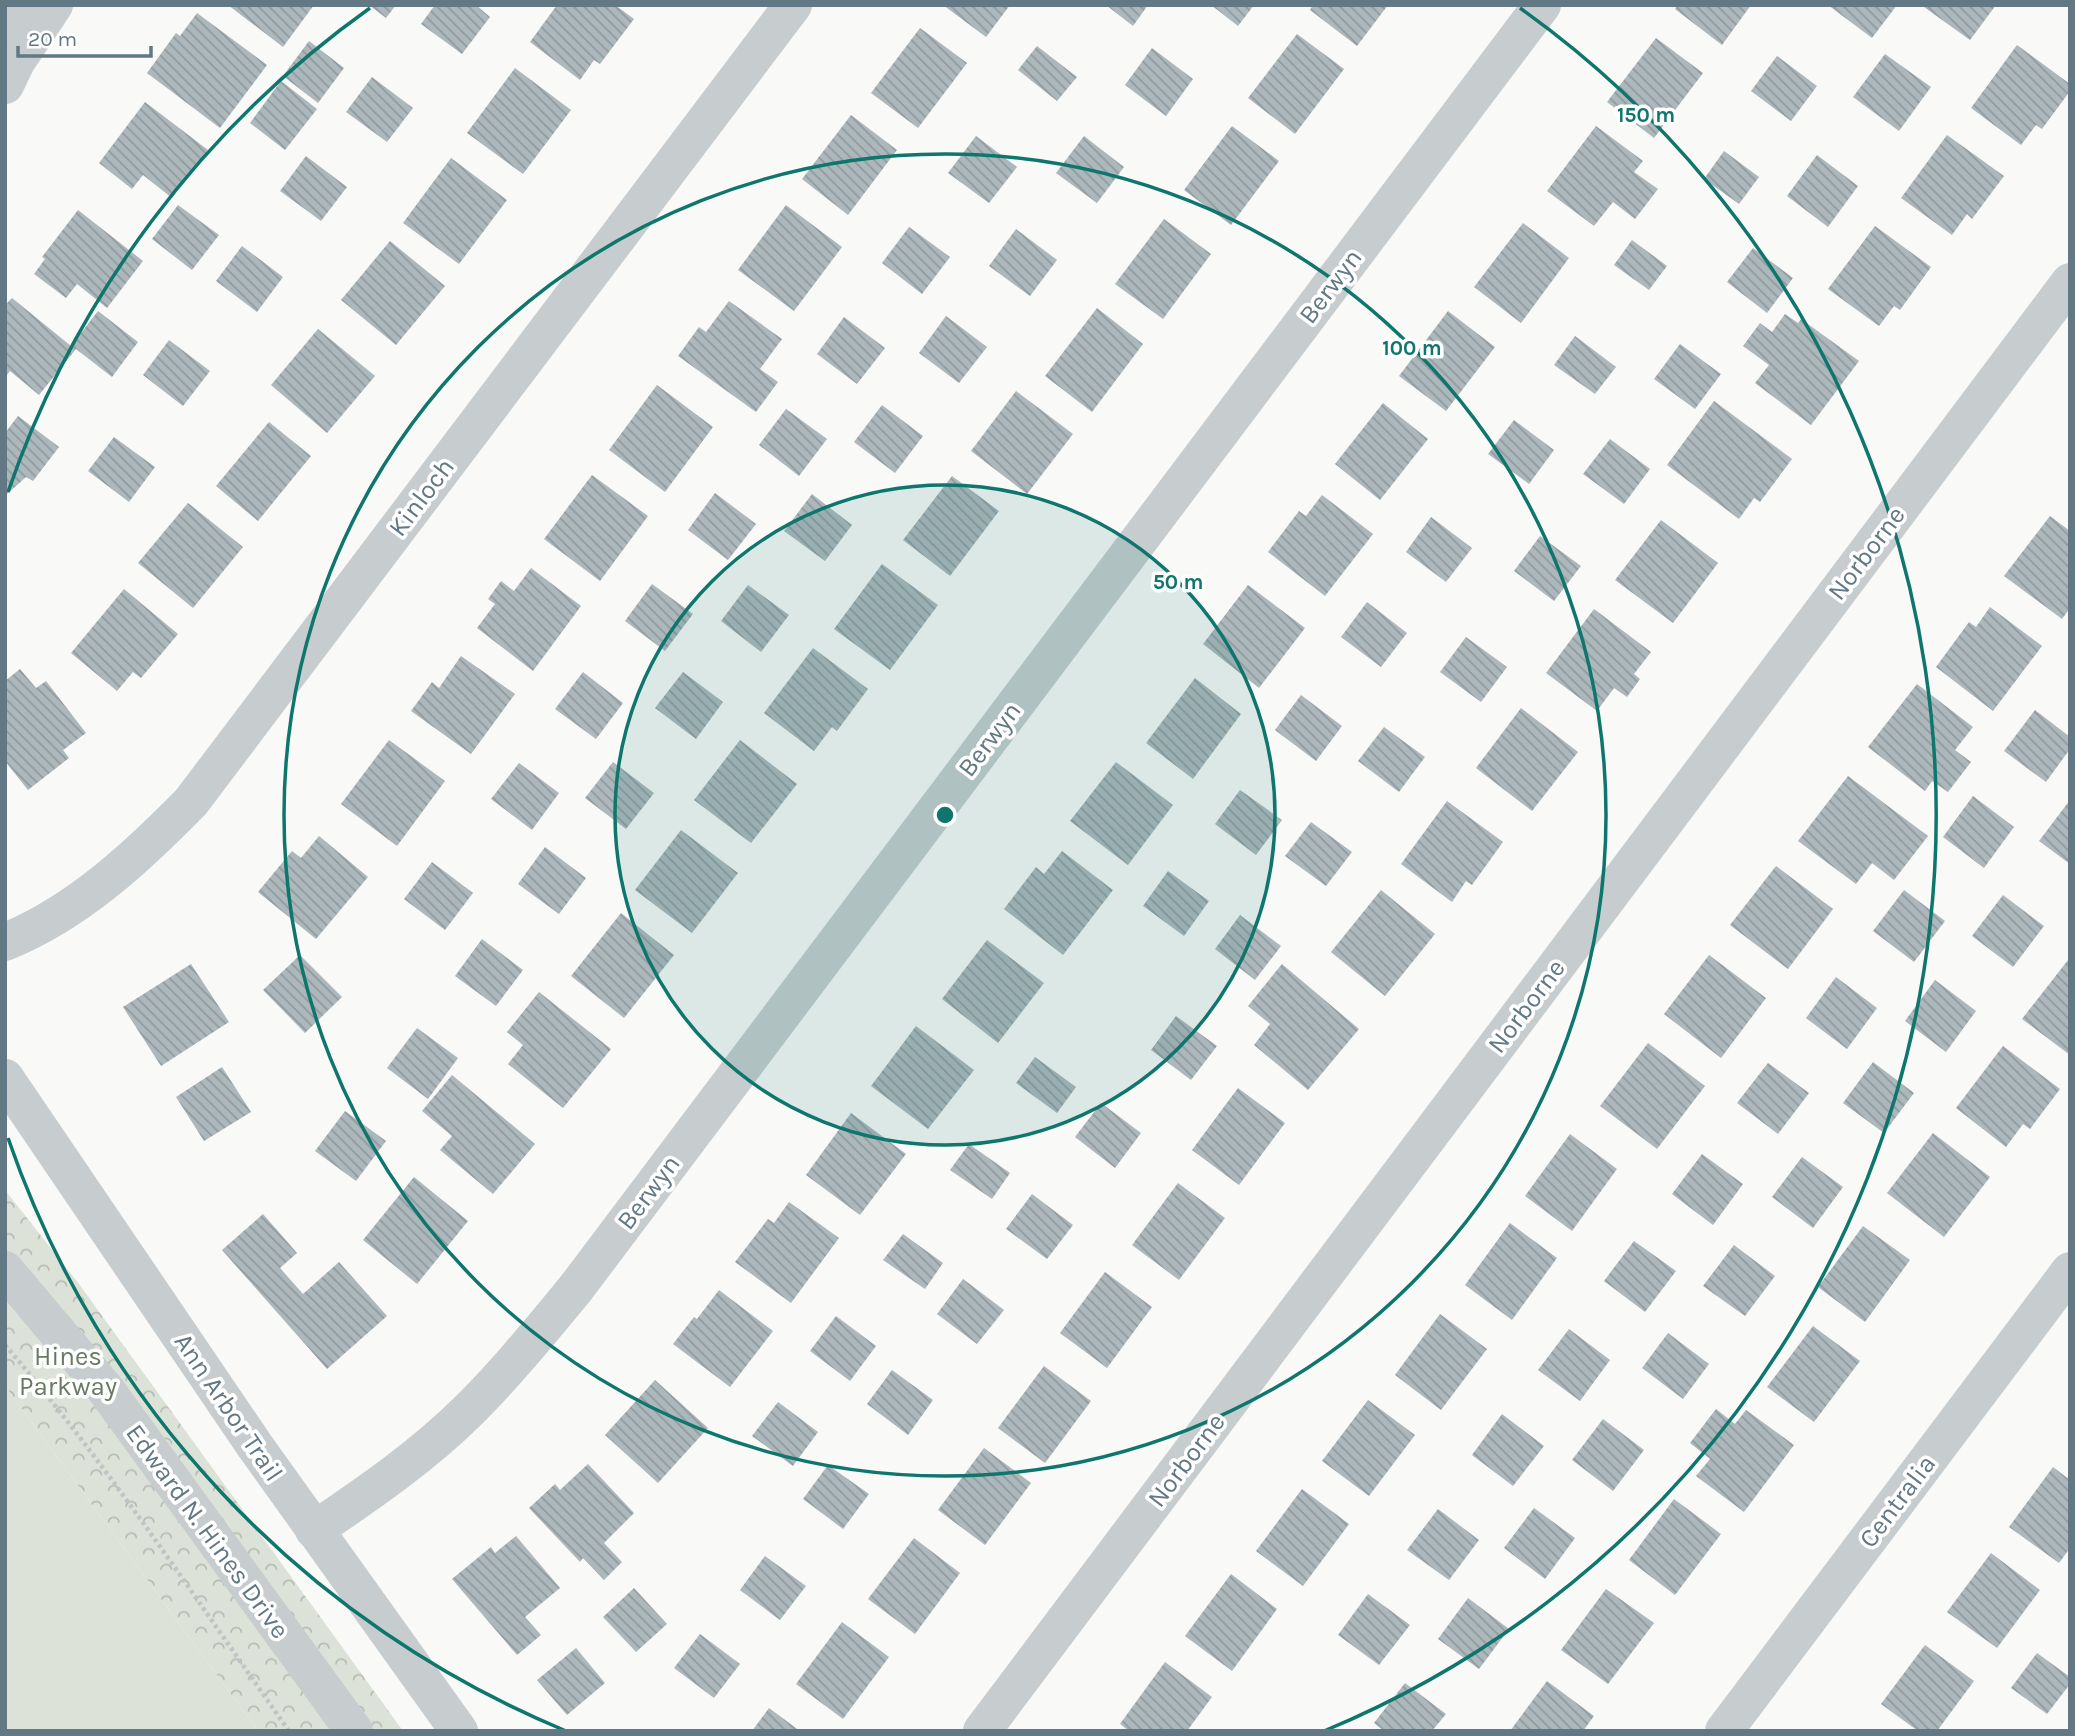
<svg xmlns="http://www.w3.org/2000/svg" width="2075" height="1736" font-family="Karla,sans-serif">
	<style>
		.green { fill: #dce2d7 }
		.park { fill: url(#park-crowns) }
		.building { fill: url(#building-back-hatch) }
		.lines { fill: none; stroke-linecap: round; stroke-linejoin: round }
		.path { stroke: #c0c4c5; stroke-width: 4.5; stroke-dasharray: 3.5 3.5; stroke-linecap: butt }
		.minor { stroke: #c7cccf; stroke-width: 38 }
		.tertiary { stroke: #c7cccf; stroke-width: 38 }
		.ring { fill: none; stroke: #0f766e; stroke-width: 3.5 }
		.labels { text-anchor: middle; stroke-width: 7; stroke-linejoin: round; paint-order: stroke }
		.street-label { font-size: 26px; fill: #627884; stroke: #fff }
		.park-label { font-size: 26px; fill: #687a62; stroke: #fff }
		.centre { fill: #0f766e; stroke: #fff; stroke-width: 3.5 }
		.ring-label { font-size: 21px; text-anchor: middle; font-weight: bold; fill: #0f766e; stroke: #fff; stroke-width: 7; stroke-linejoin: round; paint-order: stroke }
	</style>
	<defs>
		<pattern id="park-crowns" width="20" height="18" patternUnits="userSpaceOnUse" patternTransform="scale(1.75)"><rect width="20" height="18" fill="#dce2d7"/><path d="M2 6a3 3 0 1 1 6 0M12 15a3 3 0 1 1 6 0" fill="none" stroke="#b6bcb4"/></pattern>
		<pattern id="building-back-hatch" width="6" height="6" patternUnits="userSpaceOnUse" patternTransform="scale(1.75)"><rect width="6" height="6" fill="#adb8bc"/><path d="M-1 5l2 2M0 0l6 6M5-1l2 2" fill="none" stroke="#909a9e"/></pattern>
	</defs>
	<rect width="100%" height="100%" fill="#f9f9f7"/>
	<polygon class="green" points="5,1386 258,1731 5,1731"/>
	<polygon class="park" points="5,1190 79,1284 403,1731 258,1731 5,1386"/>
	<g class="building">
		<polygon points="228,5 314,5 283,47"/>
		<polygon points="369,5 396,5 386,18"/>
		<polygon points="435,5 476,5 490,17 462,54 421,24"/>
		<polygon points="557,5 615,5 634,19 600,64 594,60 580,80 530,42"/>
		<polygon points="943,5 1010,5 986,37"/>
		<polygon points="1106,5 1148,5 1133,26"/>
		<polygon points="1211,5 1254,5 1238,26"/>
		<polygon points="1313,5 1388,5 1357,46 1310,10"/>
		<polygon points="1678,5 1751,5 1722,45 1675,9"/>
		<polygon points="1828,5 1897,5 1872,38"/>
		<polygon points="1925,5 1996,5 1970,40 1924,7"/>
		<polygon points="197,13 267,65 220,128 147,73 176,33 180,36"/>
		<polygon points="920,28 967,63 918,128 871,93"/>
		<polygon points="1297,34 1344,69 1295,134 1248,98"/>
		<polygon points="1656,38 1703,73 1654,138 1607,102"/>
		<polygon points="309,41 344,68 318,103 283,76"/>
		<polygon points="2017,45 2070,84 2070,91 2042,129 2036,125 2021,145 1971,108"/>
		<polygon points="1037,46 1077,77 1057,101 1018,70"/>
		<polygon points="1152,48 1193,79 1166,116 1125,85"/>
		<polygon points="1885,54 1931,87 1899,131 1853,97"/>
		<polygon points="1777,56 1817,86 1791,121 1751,91"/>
		<polygon points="515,68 571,110 523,174 467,133"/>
		<polygon points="372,77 413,108 387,142 346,112"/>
		<polygon points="281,81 317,109 285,150 250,123"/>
		<polygon points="145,102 208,150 172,198 143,175 132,189 99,163"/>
		<polygon points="851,115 897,150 848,215 802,179"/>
		<polygon points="1232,126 1279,161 1231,225 1184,190"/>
		<polygon points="1596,126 1643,161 1634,172 1658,189 1635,219 1613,202 1594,226 1547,191"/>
		<polygon points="1947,135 2004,176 1972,219 1967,214 1952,235 1901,198"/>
		<polygon points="976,136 1017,167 989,203 948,173"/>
		<polygon points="1084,136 1124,167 1097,203 1056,173"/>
		<polygon points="1724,151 1759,177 1739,204 1704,179"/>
		<polygon points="1817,155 1858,186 1828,227 1787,196"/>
		<polygon points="306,156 347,187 321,221 280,191"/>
		<polygon points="451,158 507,200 459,264 403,223"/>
		<polygon points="178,205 219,235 192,270 152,239"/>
		<polygon points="786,205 842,247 794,311 738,270"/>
		<polygon points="78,210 143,261 107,308 77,284 66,298 34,274 45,259 42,257"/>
		<polygon points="1164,219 1211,254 1163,319 1115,284"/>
		<polygon points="1523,223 1569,258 1521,323 1474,287"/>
		<polygon points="1875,226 1931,267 1900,310 1894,306 1879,326 1828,289"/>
		<polygon points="909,227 950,257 922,294 882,263"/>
		<polygon points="1016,229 1057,260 1030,296 989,266"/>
		<polygon points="1632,240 1667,266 1649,290 1614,265"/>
		<polygon points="390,241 445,286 396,345 341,300"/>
		<polygon points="242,246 283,277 257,312 216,281"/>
		<polygon points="1753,248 1793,278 1767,313 1727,282"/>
		<polygon points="12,298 71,346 98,311 138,342 112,377 76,349 39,395 10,371 5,377 5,305"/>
		<polygon points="729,301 782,339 760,369 778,382 756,412 678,356 699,327 706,332"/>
		<polygon points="1097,308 1143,344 1092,412 1045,376"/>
		<polygon points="1448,311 1495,347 1446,411 1399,376"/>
		<polygon points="1785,314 1798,323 1801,319 1859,361 1811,425 1755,383 1769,365 1743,346 1760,323 1772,332"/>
		<polygon points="946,316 987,347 959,383 919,353"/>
		<polygon points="844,317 885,348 857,384 817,354"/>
		<polygon points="318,329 375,376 327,433 271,385"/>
		<polygon points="1575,336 1616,367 1595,394 1554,365"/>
		<polygon points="169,340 210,371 183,406 143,375"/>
		<polygon points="1680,344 1721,374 1695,409 1654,379"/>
		<polygon points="657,385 713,427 665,492 609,450"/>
		<polygon points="1016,391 1073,434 1027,494 971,451"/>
		<polygon points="1714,401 1792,459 1760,502 1754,498 1739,519 1667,465"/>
		<polygon points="1383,403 1428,439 1380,500 1335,464"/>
		<polygon points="882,405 923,436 895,473 854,442"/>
		<polygon points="786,409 827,439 799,476 759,445"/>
		<polygon points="18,416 59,447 33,481 26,477 5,496 5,433"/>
		<polygon points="1514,420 1554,450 1529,484 1488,454"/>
		<polygon points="269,422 311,456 258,521 216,486"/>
		<polygon points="114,437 155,467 129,502 88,471"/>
		<polygon points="1610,439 1650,469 1624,504 1583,474"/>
		<polygon points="592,475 648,516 600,581 544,539"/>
		<polygon points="952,476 999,511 950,576 903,540"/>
		<polygon points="715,493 756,524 728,560 688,530"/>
		<polygon points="812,494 852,525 825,561 784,531"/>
		<polygon points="1322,495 1373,534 1325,596 1268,552 1299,511 1306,516"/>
		<polygon points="188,503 243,547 193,608 138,563"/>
		<polygon points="2050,516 2070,531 2070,608 2062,619 2004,576"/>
		<polygon points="1431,517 1472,548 1446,582 1406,552"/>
		<polygon points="1661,520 1718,563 1673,623 1615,580"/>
		<polygon points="1540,536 1581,566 1554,601 1514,571"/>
		<polygon points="882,564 938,605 890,670 834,629"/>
		<polygon points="531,568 581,606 533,671 477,628 495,604 488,599 501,581 514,591"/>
		<polygon points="652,584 693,614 665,651 625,621"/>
		<polygon points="748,585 789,615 761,652 721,621"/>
		<polygon points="1248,585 1305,628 1259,688 1203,644"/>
		<polygon points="124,589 178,634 141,678 133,672 117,691 71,653"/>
		<polygon points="1367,602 1407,633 1381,667 1341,637"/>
		<polygon points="1990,607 2042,646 1993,711 1936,667 1969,622 1976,627"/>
		<polygon points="1594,609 1651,652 1634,674 1640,679 1627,697 1614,688 1597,711 1546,673"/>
		<polygon points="1466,637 1507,667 1481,702 1440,672"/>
		<polygon points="813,648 868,689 837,731 832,727 814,751 764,713"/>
		<polygon points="461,656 515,694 471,754 411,711 432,682 439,688"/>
		<polygon points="20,669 36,688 46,681 86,733 63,750 69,758 28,790 5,761 5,681"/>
		<polygon points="583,672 623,703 596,739 555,709"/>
		<polygon points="683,672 723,702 696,739 655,708"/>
		<polygon points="1195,678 1241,714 1193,779 1146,743"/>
		<polygon points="1917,684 1973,727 1955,750 1971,762 1948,792 1932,781 1925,791 1868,747"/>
		<polygon points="1301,695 1342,726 1316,761 1275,730"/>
		<polygon points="1521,708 1578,752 1532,811 1476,768"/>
		<polygon points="2035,710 2070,737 2070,749 2046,782 2004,751"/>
		<polygon points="1384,727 1425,757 1399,792 1358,761"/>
		<polygon points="389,740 445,781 397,846 341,804"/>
		<polygon points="740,740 797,784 751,843 694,800"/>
		<polygon points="613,762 654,793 626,829 585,798"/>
		<polygon points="1116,762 1173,805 1128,865 1070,821"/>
		<polygon points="519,763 559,793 532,830 491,799"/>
		<polygon points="1848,776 1928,836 1894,880 1872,863 1856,884 1798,841"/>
		<polygon points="1240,790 1282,820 1256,855 1215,824"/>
		<polygon points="1973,796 2014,827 1984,868 1943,837"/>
		<polygon points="2070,800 2070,864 2039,841"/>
		<polygon points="1447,801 1503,842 1472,885 1466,881 1452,902 1401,864"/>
		<polygon points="1311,822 1352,852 1326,886 1285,856"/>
		<polygon points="681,830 738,873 692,933 635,890"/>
		<polygon points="319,836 368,877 316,939 258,892 292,851 301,858"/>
		<polygon points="545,847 586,878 559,914 518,884"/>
		<polygon points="1062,851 1113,890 1063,955 1004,909 1036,867 1044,874"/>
		<polygon points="432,862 473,893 445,930 404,899"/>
		<polygon points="1776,866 1833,909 1788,969 1730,925"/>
		<polygon points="1168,871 1209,901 1184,936 1143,906"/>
		<polygon points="1381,890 1435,934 1385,996 1331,952"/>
		<polygon points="1904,890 1945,921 1914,962 1873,931"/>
		<polygon points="2003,895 2044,926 2013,967 1972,936"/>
		<polygon points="621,913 674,955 624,1018 571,976"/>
		<polygon points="1240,915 1281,946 1255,980 1215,949"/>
		<polygon points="482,939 523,970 496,1006 455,976"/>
		<polygon points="987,940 1044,983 998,1043 942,999"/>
		<polygon points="300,955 342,997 305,1033 263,990"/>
		<polygon points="1709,955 1766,998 1721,1058 1664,1014"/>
		<polygon points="2068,960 2070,961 2070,1055 2022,1019"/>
		<polygon points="191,964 229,1022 161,1066 123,1007"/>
		<polygon points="1282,964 1359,1029 1308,1090 1254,1045 1270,1024 1248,1006"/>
		<polygon points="1836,977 1877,1008 1847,1049 1806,1018"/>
		<polygon points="1935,980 1976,1011 1946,1052 1905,1021"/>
		<polygon points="539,992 611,1049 563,1108 508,1064 523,1045 507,1032"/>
		<polygon points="1176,1016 1217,1046 1191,1080 1151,1050"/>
		<polygon points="916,1026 974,1070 928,1129 871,1086"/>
		<polygon points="417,1028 458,1058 428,1099 387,1068"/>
		<polygon points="1648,1043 1705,1086 1657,1149 1600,1106"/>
		<polygon points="2003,1046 2060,1089 2030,1129 2023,1124 2006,1147 1956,1108"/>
		<polygon points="1035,1057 1076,1087 1057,1113 1016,1083"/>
		<polygon points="1873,1062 1914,1093 1884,1133 1843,1103"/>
		<polygon points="1768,1063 1809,1093 1778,1134 1737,1103"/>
		<polygon points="222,1067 251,1112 204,1141 176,1097"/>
		<polygon points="452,1075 535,1144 493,1194 440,1150 452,1136 422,1111"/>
		<polygon points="1238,1088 1285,1123 1239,1185 1192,1150"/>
		<polygon points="1101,1103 1141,1133 1115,1168 1075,1137"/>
		<polygon points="345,1111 386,1141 356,1181 315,1151"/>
		<polygon points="851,1113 906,1154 860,1215 806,1175"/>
		<polygon points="1933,1133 1990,1177 1944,1237 1887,1193"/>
		<polygon points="1570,1134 1617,1169 1572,1231 1525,1196"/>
		<polygon points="969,1144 1010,1173 992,1199 950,1170"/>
		<polygon points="1702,1154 1743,1184 1713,1225 1672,1194"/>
		<polygon points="1802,1157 1843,1187 1813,1228 1772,1197"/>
		<polygon points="414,1177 468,1221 417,1284 363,1240"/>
		<polygon points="1178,1183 1225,1218 1179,1280 1132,1245"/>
		<polygon points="1032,1194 1073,1225 1047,1259 1006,1229"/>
		<polygon points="789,1202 839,1238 791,1303 735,1262 768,1219 774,1223"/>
		<polygon points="263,1214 297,1253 280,1268 303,1294 339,1262 387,1316 327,1369 222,1250"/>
		<polygon points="1510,1223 1557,1258 1512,1320 1465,1285"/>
		<polygon points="1863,1226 1910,1260 1865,1322 1818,1287"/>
		<polygon points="903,1234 943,1263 925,1289 883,1260"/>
		<polygon points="1634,1241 1676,1271 1645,1312 1604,1281"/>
		<polygon points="1734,1245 1775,1276 1745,1316 1703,1286"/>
		<polygon points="1105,1272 1152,1307 1107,1368 1060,1333"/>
		<polygon points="963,1279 1004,1310 977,1344 937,1314"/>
		<polygon points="719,1290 773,1331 730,1387 673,1344 694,1317 697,1319"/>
		<polygon points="1440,1314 1487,1349 1441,1410 1395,1375"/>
		<polygon points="836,1316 876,1346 850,1381 810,1351"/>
		<polygon points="1813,1326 1860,1361 1814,1422 1767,1387"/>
		<polygon points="1569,1329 1610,1360 1580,1401 1538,1370"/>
		<polygon points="1668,1333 1709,1364 1683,1399 1642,1368"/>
		<polygon points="1044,1366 1091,1401 1045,1463 998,1428"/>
		<polygon points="892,1370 933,1400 908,1435 867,1404"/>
		<polygon points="655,1380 708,1428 658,1483 605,1435"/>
		<polygon points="1368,1400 1415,1435 1369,1496 1322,1461"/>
		<polygon points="778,1402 818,1432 793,1466 752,1436"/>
		<polygon points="1716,1409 1735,1424 1746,1410 1794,1445 1744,1512 1696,1476 1710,1459 1690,1443"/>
		<polygon points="1502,1414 1544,1446 1513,1486 1472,1455"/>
		<polygon points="1603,1419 1644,1450 1613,1491 1572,1460"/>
		<polygon points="984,1448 1031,1483 985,1545 938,1510"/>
		<polygon points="588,1464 634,1513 604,1543 622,1562 604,1580 583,1558 580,1562 529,1508 555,1484 560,1490"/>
		<polygon points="828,1465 869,1494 843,1529 803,1499"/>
		<polygon points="2053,1467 2070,1480 2070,1548 2059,1563 2009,1527"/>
		<polygon points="1302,1489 1349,1524 1303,1586 1256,1551"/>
		<polygon points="1674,1499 1721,1534 1675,1595 1629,1560"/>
		<polygon points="1534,1508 1575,1538 1545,1579 1504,1548"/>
		<polygon points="1438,1509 1479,1540 1449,1580 1407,1550"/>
		<polygon points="516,1536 560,1588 525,1617 541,1635 517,1655 452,1579 491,1547 495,1553"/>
		<polygon points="914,1538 960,1573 915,1634 868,1599"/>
		<polygon points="1991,1553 2040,1590 1997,1648 1947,1612"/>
		<polygon points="765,1556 806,1586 780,1620 740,1590"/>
		<polygon points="1231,1574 1277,1609 1232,1671 1185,1636"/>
		<polygon points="634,1588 667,1624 636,1652 603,1617"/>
		<polygon points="1606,1589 1654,1623 1608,1684 1561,1650"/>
		<polygon points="1368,1594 1410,1625 1379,1665 1338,1635"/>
		<polygon points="1468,1598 1509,1629 1479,1669 1438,1639"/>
		<polygon points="842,1622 889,1657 843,1719 796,1684"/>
		<polygon points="700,1634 740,1664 714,1698 674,1668"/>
		<polygon points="1925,1645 1974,1681 1937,1731 1918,1731 1881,1704"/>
		<polygon points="576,1648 605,1683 567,1715 537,1680"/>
		<polygon points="2037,1653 2070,1677 2070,1684 2047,1714 2011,1688"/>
		<polygon points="1165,1662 1212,1697 1187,1731 1129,1731 1120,1724"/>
		<polygon points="1547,1681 1594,1716 1583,1731 1510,1731"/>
		<polygon points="1405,1683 1446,1714 1432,1731 1384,1731 1374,1723"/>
		<polygon points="769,1708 800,1731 752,1731"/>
	</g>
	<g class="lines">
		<path class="path" d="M5,1345C109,1466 197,1601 289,1731"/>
		<g class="minor">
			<polyline points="5,57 14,5"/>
			<polyline points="5,85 16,62 54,5"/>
			<path d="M5,942C77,913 137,857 191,802L793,5"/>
			<path d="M314,1530C369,1493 424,1455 470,1409C508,1371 542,1329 576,1288L1542,5"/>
			<polyline points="982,1731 2070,282"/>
			<polyline points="1724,1731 2070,1271"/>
		</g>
		<g class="tertiary">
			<polyline points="5,1078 255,1446 459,1731"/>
			<polyline points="5,1270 106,1390 354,1731"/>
		</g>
	</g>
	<circle cx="945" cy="815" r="330" fill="#0f766e" fill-opacity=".12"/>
	<g class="ring">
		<circle cx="945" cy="815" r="330"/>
		<circle cx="945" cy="815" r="661"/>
		<path d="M566 1731A991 991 0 0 1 8 1138M8 492A991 991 0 0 1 370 8M1520 8A991 991 0 0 1 1324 1731"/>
	</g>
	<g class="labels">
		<g class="street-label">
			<text transform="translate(1330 286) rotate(-53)" y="9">Berwyn</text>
			<text transform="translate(421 497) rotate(-53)" y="9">Kinloch</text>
			<text transform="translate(1866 553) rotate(-53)" y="9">Norborne</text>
			<text transform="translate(989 739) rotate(-53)" y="9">Berwyn</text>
			<text transform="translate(1526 1006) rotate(-53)" y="9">Norborne</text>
			<text transform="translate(648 1192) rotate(-53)" y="9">Berwyn</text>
			<text transform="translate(229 1407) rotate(56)" y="9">Ann Arbor Trail</text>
			<text transform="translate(1186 1460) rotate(-53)" y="9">Norborne</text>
			<text transform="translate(1897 1501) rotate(-53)" y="9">Centralia</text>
			<text transform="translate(208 1531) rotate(54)" y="9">Edward N. Hines Drive</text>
		</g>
		<g class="park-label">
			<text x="68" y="1365">Hines<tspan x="68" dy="30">Parkway</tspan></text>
		</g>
	</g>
	<circle cx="945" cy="815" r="10" class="centre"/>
	<g class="ring-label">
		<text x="1646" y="122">150 m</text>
		<text x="1412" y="355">100 m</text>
		<text x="1178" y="589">50 m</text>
	</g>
	<rect width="2075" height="1736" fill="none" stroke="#627884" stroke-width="14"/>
	<path d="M18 46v10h133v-10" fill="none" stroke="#627884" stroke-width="3.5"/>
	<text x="28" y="46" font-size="21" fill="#627884" stroke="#ffffff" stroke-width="5" paint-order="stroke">20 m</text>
</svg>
